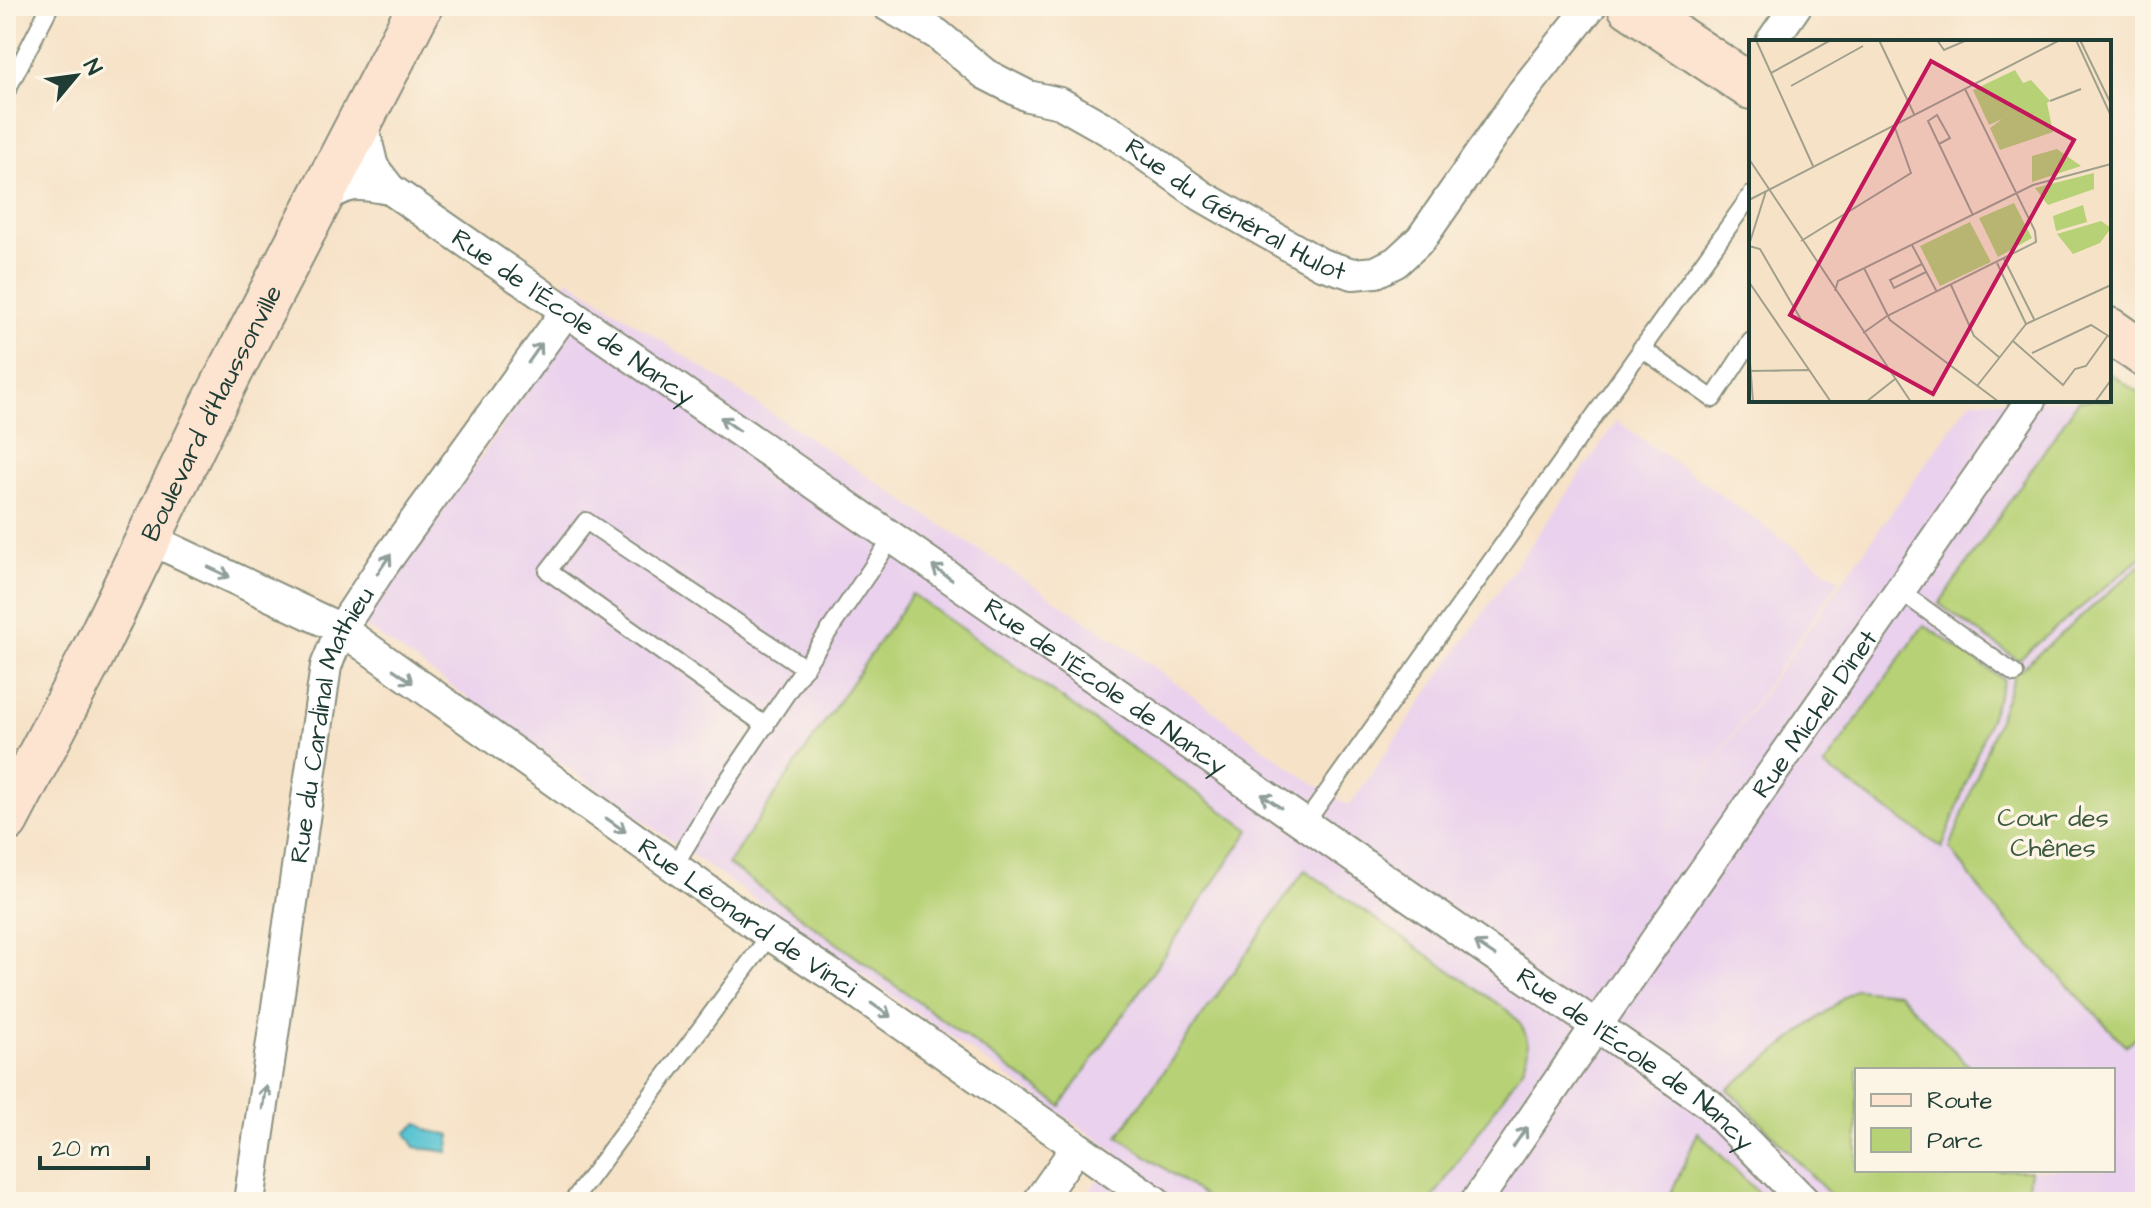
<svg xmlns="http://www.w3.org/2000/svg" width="2151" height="1208" viewBox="0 0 2151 1208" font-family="'Architects Daughter',sans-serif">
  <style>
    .built { fill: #ead1ed; fill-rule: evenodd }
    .green { fill: #b7d176; stroke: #6b8755; stroke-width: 2 }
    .water { fill: #57c2d2; stroke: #3b8083; stroke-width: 2 }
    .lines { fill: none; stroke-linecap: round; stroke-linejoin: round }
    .lane-casing { stroke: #8a907e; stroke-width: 20 }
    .street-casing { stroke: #8a907e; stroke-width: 34 }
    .secondary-casing { stroke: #8a907e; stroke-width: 48 }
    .lane { stroke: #fff; stroke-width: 16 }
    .street { stroke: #fff; stroke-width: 30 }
    .secondary { stroke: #fde4d1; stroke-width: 44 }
    .oneway { stroke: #8f9e9a }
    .labels { text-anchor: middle; stroke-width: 7; stroke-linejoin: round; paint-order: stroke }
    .street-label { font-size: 26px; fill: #1f3d34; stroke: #fcf5e5 }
    .park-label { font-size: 26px; fill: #3d5b41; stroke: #fcf5e5 }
    .inset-road { fill: none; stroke: #a0a08c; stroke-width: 2 }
    .view { fill: #c2185b; fill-opacity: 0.15; stroke: #c2185b; stroke-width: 4 }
    .inset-edge { fill: none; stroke: #1f3d34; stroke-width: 4 }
  </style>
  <rect width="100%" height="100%" fill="#fcf5e5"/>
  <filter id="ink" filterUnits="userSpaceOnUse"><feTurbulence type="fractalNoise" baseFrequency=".0125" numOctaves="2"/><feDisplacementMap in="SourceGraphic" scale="16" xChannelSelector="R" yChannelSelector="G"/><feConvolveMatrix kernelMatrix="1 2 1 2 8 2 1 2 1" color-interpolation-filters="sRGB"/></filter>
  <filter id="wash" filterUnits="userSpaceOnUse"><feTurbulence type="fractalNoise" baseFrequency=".006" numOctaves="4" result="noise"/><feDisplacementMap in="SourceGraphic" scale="32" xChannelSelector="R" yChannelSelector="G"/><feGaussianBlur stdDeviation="1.8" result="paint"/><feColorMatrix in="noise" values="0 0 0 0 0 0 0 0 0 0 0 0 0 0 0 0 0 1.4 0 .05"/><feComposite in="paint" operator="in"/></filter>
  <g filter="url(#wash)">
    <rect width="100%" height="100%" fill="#f6e2c7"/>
    <path class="built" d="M568,279L1122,644L1301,775L1349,806L1617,421L1840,580L1641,866L1971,400H2109L2145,423V1202H1082L1117,1153L364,625L572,326L548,310ZM1857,1070H2113V1170H1857Z"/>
    <path class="green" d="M2111,374L2145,397V554L2018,660L1939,604L2079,400H2109V375Z
      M2145,561V1029L2126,1046L1990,903L1950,848L2015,674Z
      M912,594L1250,830L1061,1106L728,864Z
      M1924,625L2004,680L1942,848L1824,766Z
      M1305,870L1507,1010C1526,1027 1534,1043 1523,1068L1430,1202H1213L1118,1136Z
      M1855,989L1898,993L1973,1070H1857V1170H2030L2026,1202H1837L1728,1089Z
      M1698,1132L1767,1202H1667Z"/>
    <path class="water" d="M418,1123L430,1131L451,1135L448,1152L415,1147L406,1133Z"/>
  </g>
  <g filter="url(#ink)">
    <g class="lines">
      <defs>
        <path id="lane" d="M6,92L50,6
          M1641,348L1713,399L1751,341
          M1900,591L2015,674
          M766,726L548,571L586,521L805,668
          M1304,825L1751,195
          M674,866L711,805L892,538
          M572,1202L770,935"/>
        <g id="street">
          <path id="s1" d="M888,6L937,34L985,74L1028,96L1060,103L1120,137L1202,196L1321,264L1353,274L1376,272L1396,262L1421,239L1525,89L1591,6"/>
          <path d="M1771,42L1796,6"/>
          <path d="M362,122L373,167L390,189"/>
          <path id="s2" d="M318,202C347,182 355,182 390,189L1709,1104L1805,1202"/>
          <path id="s3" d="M148,538L341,629L770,935L836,978L1156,1202"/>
          <path id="s4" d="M249,1202L326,666L341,629L383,565L567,310"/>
          <path d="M1038,1202L1076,1148"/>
          <path id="s5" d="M1476,1202C1658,932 1848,669 2031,400"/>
        </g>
        <g id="secondary">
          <path d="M1630,6L1751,87"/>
          <path d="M2109,330L2145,355"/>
          <path id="s6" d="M6,820L91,657L210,411L420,6"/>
        </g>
      </defs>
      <use href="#lane" class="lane-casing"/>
      <use href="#street" class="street-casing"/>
      <use href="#secondary" class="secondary-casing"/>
      <use href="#lane" class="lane"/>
      <use href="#street" class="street"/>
      <use href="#secondary" class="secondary"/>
    </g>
    <defs><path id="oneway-shaft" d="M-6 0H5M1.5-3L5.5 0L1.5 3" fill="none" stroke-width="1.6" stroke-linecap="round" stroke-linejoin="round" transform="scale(2)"/></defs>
    <g class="oneway">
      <use href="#oneway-shaft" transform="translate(535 353) rotate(-55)"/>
      <use href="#oneway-shaft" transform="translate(730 424) rotate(-145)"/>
      <use href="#oneway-shaft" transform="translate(384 564) rotate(-56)"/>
      <use href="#oneway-shaft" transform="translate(219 572) rotate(25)"/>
      <use href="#oneway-shaft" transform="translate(942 573) rotate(-145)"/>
      <use href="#oneway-shaft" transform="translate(403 676) rotate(35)"/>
      <use href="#oneway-shaft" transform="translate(1271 801) rotate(-145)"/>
      <use href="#oneway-shaft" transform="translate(616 825) rotate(35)"/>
      <use href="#oneway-shaft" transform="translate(1485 949) rotate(-146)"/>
      <use href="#oneway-shaft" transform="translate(881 1010) rotate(35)"/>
      <use href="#oneway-shaft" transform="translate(264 1097) rotate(-82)"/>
      <use href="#oneway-shaft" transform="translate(1520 1137) rotate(-56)"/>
    </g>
  </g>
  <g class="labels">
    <g class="street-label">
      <text dy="9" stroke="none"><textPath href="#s1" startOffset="406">Rue du Général Hulot</textPath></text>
      <text dy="9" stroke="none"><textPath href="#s2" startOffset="300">Rue de l'École de Nancy</textPath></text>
      <text dy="9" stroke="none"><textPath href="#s6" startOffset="456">Boulevard d'Haussonville</textPath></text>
      <text dy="9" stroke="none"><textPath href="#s2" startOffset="948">Rue de l'École de Nancy</textPath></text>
      <text dy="9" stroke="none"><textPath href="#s5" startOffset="594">Rue Michel Dinet</textPath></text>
      <text dy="9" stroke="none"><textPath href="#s4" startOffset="486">Rue du Cardinal Mathieu</textPath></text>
      <text dy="9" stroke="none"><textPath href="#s3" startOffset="712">Rue Léonard de Vinci</textPath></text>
      <text dy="9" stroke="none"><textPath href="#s2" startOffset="1596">Rue de l'École de Nancy</textPath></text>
    </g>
    <g class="park-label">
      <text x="2053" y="826">Cour des<tspan x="2053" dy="30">Chênes</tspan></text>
    </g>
  </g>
  <g transform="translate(1749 40)">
    <rect width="362" height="362" fill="#f6e2c7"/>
    <path d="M266,30L274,43L282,40L301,61L298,63L304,92L251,110L241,88L253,79L240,85L224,50ZM308,109L332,126L283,142V116ZM345,133V149L299,165L286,148ZM265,163L283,198L249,217L230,178ZM334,165L338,182L307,191L304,176ZM352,181L362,188L351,203L324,214L308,194ZM221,182L242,222L191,246L171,206Z" fill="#b7d176"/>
    <path class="inset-road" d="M7,0L64,126M130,0L165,74M188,0L195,10L218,0M327,0L362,76M331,0L362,64M22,33L82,0M42,46L114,6M301,61L332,49M190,104L201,98L188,75L179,81L190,104L221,169L224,175M0,119L162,362M0,160L311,0M52,201L162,133L145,85M0,205L17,151M163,205L188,252M0,206L11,209L54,283M255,219L286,281M248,223L277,284M173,224L141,240L145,248L177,232M115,228L141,280L250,362M0,242L82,362M202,245L225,296L251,318M86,251L89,241L284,145L362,124M277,284L362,245M114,293L138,276L287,202L286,191L216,49M264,301L314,345L326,329L337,326L359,295M0,309L4,362M283,313L342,285L361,297M0,331L61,330M228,346L277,284M117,362L146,339M346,362L362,340"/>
    <path class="view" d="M182,21L325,100L184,354L41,275Z"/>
    <rect width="362" height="362" class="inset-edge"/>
  </g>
  <rect width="2151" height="1208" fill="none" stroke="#fcf5e5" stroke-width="32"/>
  <rect x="1855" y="1068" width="260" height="104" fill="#fcf5e5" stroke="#a4ab9e" stroke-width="2"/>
  <rect x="1871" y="1094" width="40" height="12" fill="#fde4d1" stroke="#a4ab9e" stroke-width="2"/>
  <text x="1927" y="1108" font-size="24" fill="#1f3d34">Route</text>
  <rect x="1871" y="1128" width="40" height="24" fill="#b7d176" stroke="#a4ab9e" stroke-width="2"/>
  <text x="1927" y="1148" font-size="24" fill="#1f3d34">Parc</text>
  <g transform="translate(76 76) rotate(61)" stroke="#fcf5e5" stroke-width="6" paint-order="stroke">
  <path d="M0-6L14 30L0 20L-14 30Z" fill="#1f3d34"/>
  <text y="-12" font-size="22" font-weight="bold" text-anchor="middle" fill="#1f3d34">N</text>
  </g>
  <path d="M40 1156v12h108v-12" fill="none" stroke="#1f3d34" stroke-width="4"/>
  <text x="52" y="1156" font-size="24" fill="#1f3d34" stroke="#fcf5e5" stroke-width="6" paint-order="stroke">20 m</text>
</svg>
